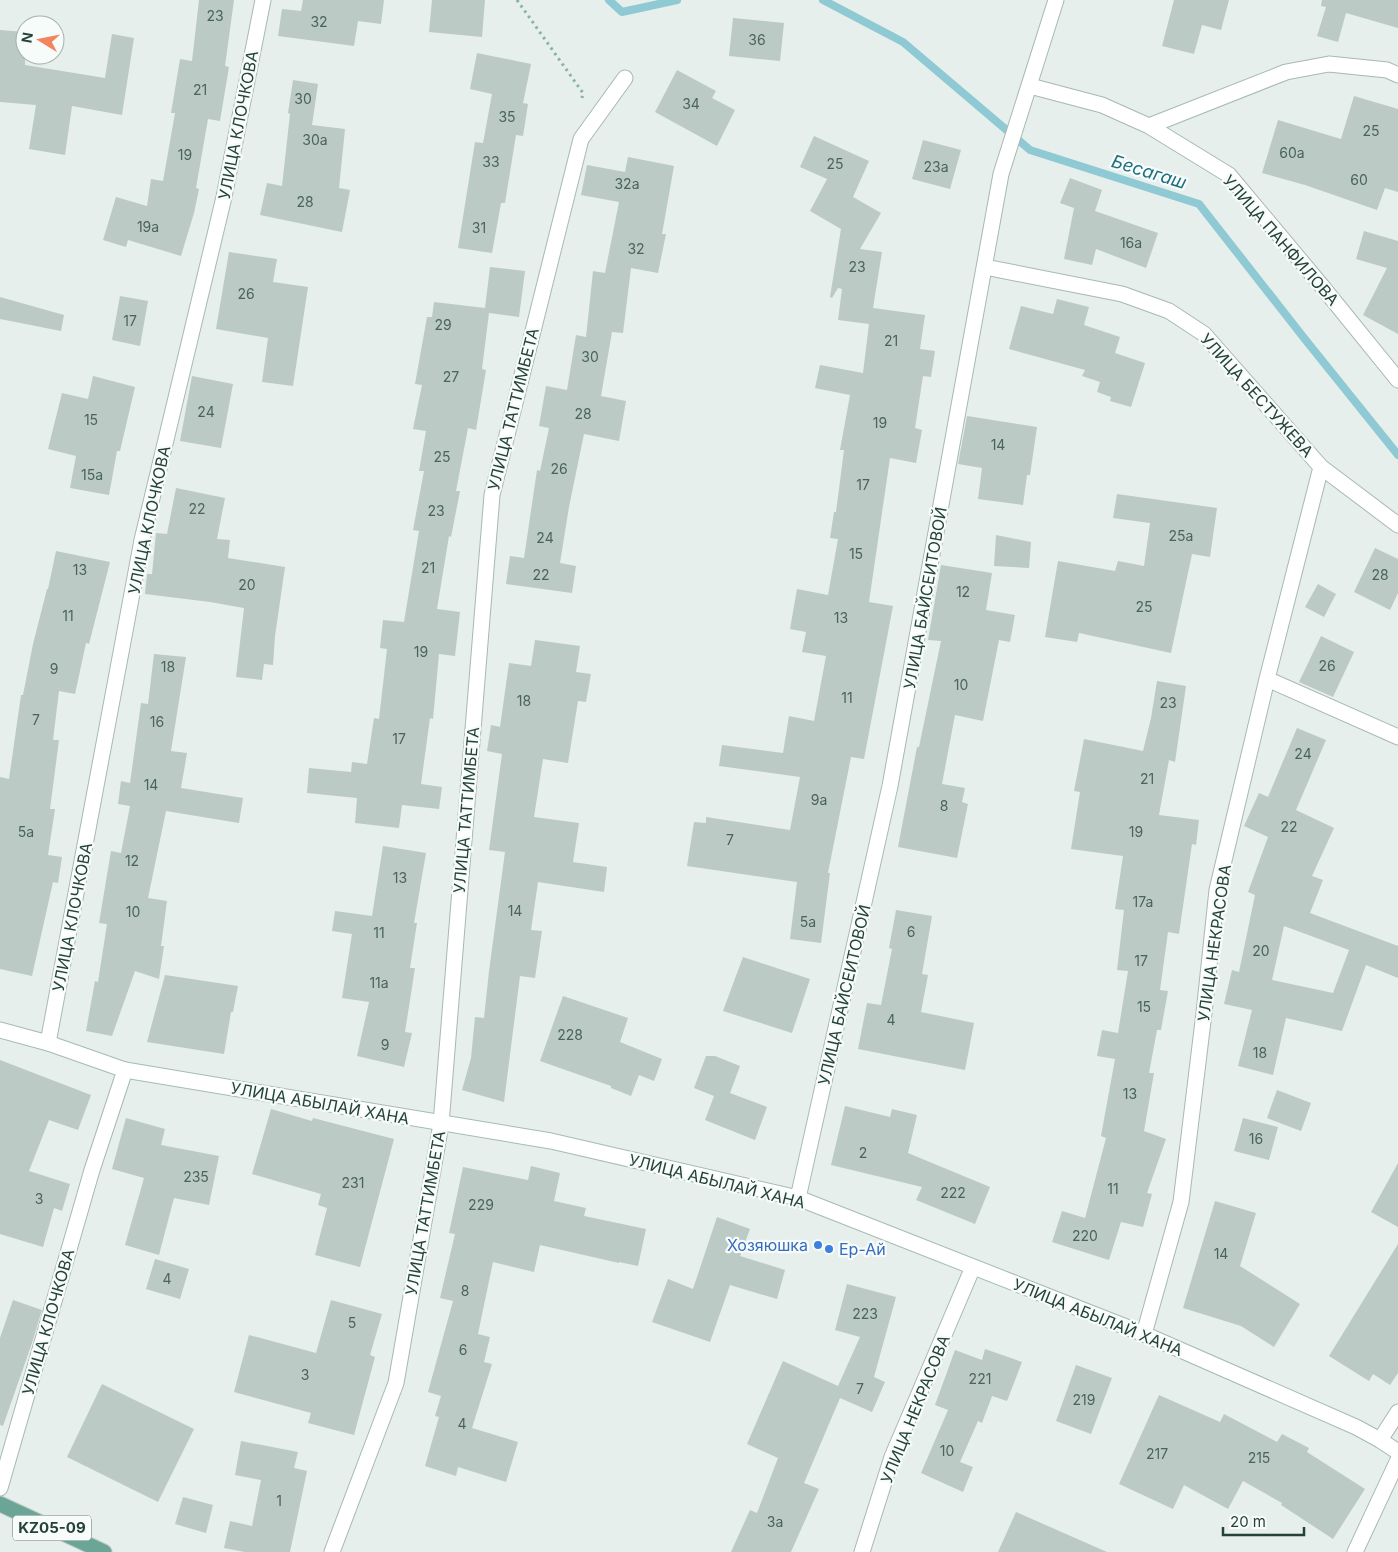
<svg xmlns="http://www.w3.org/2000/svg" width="1398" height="1552" viewBox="0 0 1398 1552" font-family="Inter,sans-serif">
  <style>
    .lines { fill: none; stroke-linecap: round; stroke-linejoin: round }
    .stream { stroke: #8ec9d4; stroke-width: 8 }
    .building { fill: #bbcac4; fill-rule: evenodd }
    .street-casing { stroke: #a8b8b2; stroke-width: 17 }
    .secondary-casing { stroke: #a4bbb3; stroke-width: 17 }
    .primary-casing { stroke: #c2cac8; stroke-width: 17 }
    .path { stroke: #86b3a5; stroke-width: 3; stroke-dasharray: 2.5 4; stroke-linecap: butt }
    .street { stroke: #fff; stroke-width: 15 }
    .secondary { stroke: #fff; stroke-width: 15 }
    .primary { stroke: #6aa596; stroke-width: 15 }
    .shop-dot { fill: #3f7fe0; stroke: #f7fbf9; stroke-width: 2 }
    .labels { text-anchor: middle; stroke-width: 4.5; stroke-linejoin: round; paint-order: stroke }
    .number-label { font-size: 14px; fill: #4a645c }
    .shield { fill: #f7fbf9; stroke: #637a73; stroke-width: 1 }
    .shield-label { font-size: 15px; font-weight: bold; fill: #24423a }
    .street-label { font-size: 16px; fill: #24423a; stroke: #f7fbf9 }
    .shop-label { font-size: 16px; fill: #366cbe; stroke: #f7fbf9; text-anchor: end }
    .water-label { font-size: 18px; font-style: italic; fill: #1c6f80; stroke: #f7fbf9 }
  </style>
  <rect width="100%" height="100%" fill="#e6efeb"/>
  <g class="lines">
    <path class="stream" d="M609,0L622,12L677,0
      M823,0L903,42L1030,150L1199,204L1304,338L1398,455"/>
  </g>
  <path class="building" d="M199,0H234L225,66L229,67L220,121L208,119L196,188L199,189L194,213L181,256L128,240L126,247L103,240L116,197L147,206L151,179L163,181L175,113H171L180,59L192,61Z
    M303,0H384L381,24L358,21L354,46L278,36L282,9L301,11Z
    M432,0H485L482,37L429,32Z
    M1174,0H1229L1221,30L1202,25L1194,54L1162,46Z
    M1322,0H1398V28L1346,13L1338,42L1317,36L1326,7L1321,6Z
    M733,18L784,23L780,61L729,56Z
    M0,30L25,32V65L105,78L112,34L134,38L122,115L72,106L65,155L29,149L36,105L0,102Z
    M477,53L531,64L523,103L528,104L523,136L516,135L505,203H501L492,253L458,248L475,142L483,143L492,94L470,89Z
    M677,70L716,91L712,98L735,110L717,146L655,112Z
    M293,80L318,84L312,125L345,129L339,188L350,190L342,232L260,215L267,183L282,186L290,114L288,113Z
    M1354,96L1398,109V192L1385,188L1377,210L1305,185L1262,173L1278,120L1341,139Z
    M814,136L869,161L853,197L881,213L860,249L882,252L873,308L925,315L920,349L935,351L931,377L923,376L915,428L922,430L916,463L890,458L869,602L893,606L864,759L851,757L828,873H830L821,943L790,939L797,882L687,866L694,822L706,823V817L790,830L800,777L719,766L722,745L783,753L789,716L814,721L826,656L802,652L806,632L790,629L797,589L828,595L838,539L830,538L834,512H836L844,450H840L850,395L815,388L820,365L863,373L869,324L838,320L842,289L838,288L832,298L830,297L841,229L810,211L827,179L800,167Z
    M923,140L961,150L950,189L912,179Z
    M628,157L674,166L662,234H666L658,273L631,268L623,333L612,332L601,396L626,401L619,441L584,434L569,507L560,563L576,566L572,593L506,584L510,556L524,558L537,470L540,471L549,428L539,426L546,386L567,390L576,335L586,337L593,271L605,273L619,202L581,195L587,165L625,172Z
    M1070,178L1102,190L1095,211L1158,233L1146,268L1096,249L1092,265L1064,259L1074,208L1060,203Z
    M1364,231L1398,241V334L1363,315L1387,268L1356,259Z
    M229,252L277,259L273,282L308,287L293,386L262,382L268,338L216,329Z
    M490,267L525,271L519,317L489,313L482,369L486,370L476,430L468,428L456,491H460L451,537L449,536L437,609L460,612L455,656L439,654L433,719L430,718L421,784L442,787L439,809L402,805L399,828L355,823L357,798L307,793L309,768L351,772L352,762L367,764L374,718L379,719L387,649L380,648L383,620L404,622L419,531L413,530L424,471H419L426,431L413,429L422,385L415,384L427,317H432L434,302L485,308Z
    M120,296L148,301L140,346L112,340Z
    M0,297L64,315L61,331L0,319Z
    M1057,299L1089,307L1084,325L1120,337L1115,353L1145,363L1131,407L1110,401L1111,397L1097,392L1100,382L1082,376L1085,370L1009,349L1021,306L1053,314Z
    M93,376L135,387L120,451H117L109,495L70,488L76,456L48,449L62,393L88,399Z
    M192,376L233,384L221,448L180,441Z
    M967,416L1037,427L1030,475H1027L1023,505L978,499L982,468L958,464Z
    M176,488L225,498L217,539L230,540L228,558L285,567L275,636L273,665L264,664L262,680L236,677L244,608L210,602L145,594L147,574H152L156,533L167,534Z
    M1117,494L1217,508L1210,557L1192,554L1171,653L1079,633L1077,642L1045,637L1058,561L1115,571L1118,561L1144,566L1150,523L1113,518Z
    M996,535L1031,542L1029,568L994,566Z
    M1375,548L1398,559V593L1390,610L1354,592Z
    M56,551L110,562L89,644L86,643L75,694L59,691L53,740H59L50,809H55L48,855L62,857L58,883L53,882L32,976L0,969V777L9,779L21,695H23L33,644L47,589H48Z
    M941,565L992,573L986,610L1015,615L1010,642L999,640L983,721L955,715L942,784L965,788L962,802L968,804L957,858L898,847L917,747H919L941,641L928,640Z
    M1318,584L1336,594L1324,617L1305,607Z
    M1321,636L1354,652L1333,697L1299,682Z
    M535,640L580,646L576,672L591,674L586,702L578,701L568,763L543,759L534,817L579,823L573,862L607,867L604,892L538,882L531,930L542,931L535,978L520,976L504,1102L462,1090L471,1058L475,1017L484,1018L489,971L505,852L489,850L502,754L487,751L491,725L500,727L509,663L531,666Z
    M154,654L186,657L171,751L187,753L181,788L243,798L239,823L166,811L148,898L167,901L161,946H164L159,979L135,971L112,1036L86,1031L95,981L98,982L107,924L99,923L111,851L121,853L130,806L118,804L121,781L130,783L141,703L148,704Z
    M1157,681L1186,686L1175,762L1169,760L1159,815L1199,820L1196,845L1192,844L1179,934L1168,932L1160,990L1168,991L1161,1030H1157L1149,1073H1154L1144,1131L1166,1139L1147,1193L1152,1194L1143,1227L1121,1222L1109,1260L1052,1242L1062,1211L1085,1218L1106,1138L1101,1136L1115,1059L1097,1056L1102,1030L1118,1033L1128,971L1117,970L1124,910L1115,909L1123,856L1071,849L1080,792L1074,791L1084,739L1143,751L1151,718Z
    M1297,728L1326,740L1296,810L1334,828L1312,876L1323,880L1310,913L1398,946V978L1366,965L1342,1031L1286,1018L1273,1075L1238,1066L1252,1010L1224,1004L1232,970L1239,972L1255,895L1248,892L1268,837L1244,826L1259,793L1268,797ZM1284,926L1349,950L1333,993L1272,980Z
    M383,846L426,853L414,923H417L410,968H415L405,1032L412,1033L404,1067L357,1056L369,1002L342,998L352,934L332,931L335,911L372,916Z
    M896,910L932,916L922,974L928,975L921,1012L974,1023L965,1070L858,1049L867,1003L881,1005L892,949L889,948Z
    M743,957L810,979L792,1033L723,1011Z
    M165,975L238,986L233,1012H231L224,1054L147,1042Z
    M563,996L628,1018L620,1042L662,1059L654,1081L639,1075L631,1096L611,1088V1086L540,1061Z
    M706,1056H715L740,1066L730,1093L767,1107L755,1140L705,1120L714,1096L694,1088Z
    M0,1060L91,1095L78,1130L49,1120L29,1171L70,1184L62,1211L54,1208L43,1247L0,1234Z
    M1277,1090L1311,1103L1301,1131L1267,1118Z
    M845,1106L890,1117L892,1109L917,1115L908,1153L990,1187L975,1224L916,1200L922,1187L831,1165Z
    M271,1109L312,1121L313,1118L394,1139L360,1267L315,1255L327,1208L318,1205L321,1194L252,1174Z
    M126,1118L165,1129L161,1145L219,1156L209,1205L174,1198L159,1255L125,1245L144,1178L112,1169Z
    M1243,1118L1278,1127L1269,1160L1234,1151Z
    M1398,1163V1227L1371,1212Z
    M531,1166L560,1173L554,1201L586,1208L584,1216L646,1229L638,1266L619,1262V1263L540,1245L534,1272L493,1262L478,1334L490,1337L484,1362L492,1364L472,1428L518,1442L506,1482L458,1467L456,1476L425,1466L439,1417L435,1416L441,1396L428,1392L453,1301L440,1298L455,1234L449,1233L463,1167L528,1180Z
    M1215,1201L1256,1213L1240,1266L1300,1304L1274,1347L1241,1326L1183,1308Z
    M717,1217L750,1229L740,1256L785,1270L777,1299L730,1285L710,1342L652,1322L668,1279L693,1289Z
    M1398,1244V1373L1390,1385L1373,1374L1369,1381L1329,1356Z
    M155,1259L189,1269L180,1299L146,1289Z
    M847,1284L896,1297L874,1377L885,1382L872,1412L840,1398L804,1483L819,1489L791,1552H731L750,1510L757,1513L778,1458L747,1444L783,1361L838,1386L860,1337L835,1330Z
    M13,1300L42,1310L32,1343L3,1426L0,1425V1338Z
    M331,1300L382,1314L370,1355L375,1357L354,1435L308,1423L311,1413L234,1392L249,1335L316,1353Z
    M985,1349L1022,1362L1007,1401L992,1396L982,1423L978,1421L960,1462L973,1467L963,1492L921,1473L948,1410L935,1405L955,1350L982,1360Z
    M1076,1365L1112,1378L1091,1434L1056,1421Z
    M102,1384L194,1429L158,1502L67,1457Z
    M1159,1395L1220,1422L1224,1414L1277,1442L1282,1434L1309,1448L1307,1452L1365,1489L1333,1539L1281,1505L1282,1503L1243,1481L1228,1509L1184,1485L1173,1509L1119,1484Z
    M241,1441L298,1452L294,1468L307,1471L290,1552H245L224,1548L230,1521L252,1526L261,1480L235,1475Z
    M183,1497L213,1505L206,1533L175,1524Z
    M1016,1512L1107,1552H998Z"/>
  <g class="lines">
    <defs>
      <path id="street" d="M1030,86L1102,105L1149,126L1229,175L1321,285L1398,380
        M1149,126L1286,72L1329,64L1387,70L1398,75
        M985,267L1122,294L1169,311L1204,334L1321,467L1398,525
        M1267,679L1398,737
        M48,1043L142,540L224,197L263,0
        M798,1198L890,786L1001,174L1056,0
        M1144,1334L1181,1202L1204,1013L1217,890L1267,679L1321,467
        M1380,1440L1398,1412
        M0,1488L92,1170L125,1070
        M332,1552L396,1383L441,1124L492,495L581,139L625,78
        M862,1552L892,1457L973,1267
        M1355,1552L1398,1460"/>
      <path id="secondary" d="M0,1030L48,1043L125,1070L551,1141L798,1198L1144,1334L1356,1427L1380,1440L1398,1452"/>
      <path id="primary" d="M0,1504L104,1552"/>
    </defs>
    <use href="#street" class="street-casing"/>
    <use href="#secondary" class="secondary-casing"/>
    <use href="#primary" class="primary-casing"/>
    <path class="path" d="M517,0L583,93L582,98"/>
    <use href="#street" class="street"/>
    <use href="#secondary" class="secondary"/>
    <use href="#primary" class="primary"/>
  </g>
  <g class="shop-dot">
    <circle cx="818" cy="1245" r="5"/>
    <circle cx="829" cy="1249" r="5"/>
  </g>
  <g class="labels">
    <g class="number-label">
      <text x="215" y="21">23</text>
      <text x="319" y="27">32</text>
      <text x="757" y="45">36</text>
      <text x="200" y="95">21</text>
      <text x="303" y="104">30</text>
      <text x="691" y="109">34</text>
      <text x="507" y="122">35</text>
      <text x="1371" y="136">25</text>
      <text x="315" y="145">30а</text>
      <text x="1292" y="158">60а</text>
      <text x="185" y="160">19</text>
      <text x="491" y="167">33</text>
      <text x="835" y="169">25</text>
      <text x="936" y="172">23а</text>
      <text x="1359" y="185">60</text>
      <text x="627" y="189">32а</text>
      <text x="305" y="207">28</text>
      <text x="148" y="232">19а</text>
      <text x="479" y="233">31</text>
      <text x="1131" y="248">16а</text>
      <text x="636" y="254">32</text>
      <text x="857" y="272">23</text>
      <text x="246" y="299">26</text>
      <text x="130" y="326">17</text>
      <text x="443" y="330">29</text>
      <text x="891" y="346">21</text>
      <text x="590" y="362">30</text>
      <text x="451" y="382">27</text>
      <text x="206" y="417">24</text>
      <text x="583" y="419">28</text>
      <text x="91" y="425">15</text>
      <text x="880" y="428">19</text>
      <text x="998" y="450">14</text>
      <text x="442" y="462">25</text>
      <text x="559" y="474">26</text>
      <text x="92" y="480">15а</text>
      <text x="863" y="490">17</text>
      <text x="197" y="514">22</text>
      <text x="436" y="516">23</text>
      <text x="1181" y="541">25а</text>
      <text x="545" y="543">24</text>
      <text x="856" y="559">15</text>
      <text x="428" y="573">21</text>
      <text x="80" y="575">13</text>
      <text x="541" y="580">22</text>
      <text x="1380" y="580">28</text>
      <text x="247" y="590">20</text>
      <text x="963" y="597">12</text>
      <text x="1144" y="612">25</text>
      <text x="68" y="621">11</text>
      <text x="841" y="623">13</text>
      <text x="421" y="657">19</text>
      <text x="1327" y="671">26</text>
      <text x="168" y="672">18</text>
      <text x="54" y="674">9</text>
      <text x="961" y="690">10</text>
      <text x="847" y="703">11</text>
      <text x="524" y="706">18</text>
      <text x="1168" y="708">23</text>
      <text x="36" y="725">7</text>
      <text x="157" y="727">16</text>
      <text x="399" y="744">17</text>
      <text x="1303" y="759">24</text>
      <text x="1147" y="784">21</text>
      <text x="151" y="790">14</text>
      <text x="819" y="805">9а</text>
      <text x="944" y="811">8</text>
      <text x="1289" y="832">22</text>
      <text x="26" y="837">5а</text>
      <text x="1136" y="837">19</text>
      <text x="730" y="845">7</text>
      <text x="132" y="866">12</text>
      <text x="400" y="883">13</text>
      <text x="1143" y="907">17а</text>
      <text x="515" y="916">14</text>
      <text x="133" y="917">10</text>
      <text x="808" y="927">5а</text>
      <text x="911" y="937">6</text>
      <text x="379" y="938">11</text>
      <text x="1261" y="956">20</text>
      <text x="1141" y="966">17</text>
      <text x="379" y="988">11а</text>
      <text x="1144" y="1012">15</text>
      <text x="891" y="1025">4</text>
      <text x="570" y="1040">228</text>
      <text x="385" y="1050">9</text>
      <text x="1260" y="1058">18</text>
      <text x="1130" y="1099">13</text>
      <text x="1256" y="1144">16</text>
      <text x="863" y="1158">2</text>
      <text x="196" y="1182">235</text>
      <text x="353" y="1188">231</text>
      <text x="1113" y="1194">11</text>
      <text x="953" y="1198">222</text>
      <text x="39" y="1204">3</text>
      <text x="481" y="1210">229</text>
      <text x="1085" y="1241">220</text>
      <text x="1221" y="1259">14</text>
      <text x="167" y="1284">4</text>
      <text x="465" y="1296">8</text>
      <text x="865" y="1319">223</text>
      <text x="352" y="1328">5</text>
      <text x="463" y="1355">6</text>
      <text x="305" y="1380">3</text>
      <text x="980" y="1384">221</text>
      <text x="860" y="1394">7</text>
      <text x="1084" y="1405">219</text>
      <text x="462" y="1429">4</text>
      <text x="947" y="1456">10</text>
      <text x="1157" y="1459">217</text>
      <text x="1259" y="1463">215</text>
      <text x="279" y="1506">1</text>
      <text x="775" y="1527">3а</text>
    </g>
    <rect class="shield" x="13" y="1515.5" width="78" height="25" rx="4"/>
    <g class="shield-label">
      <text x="52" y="1533">KZ05-09</text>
    </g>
    <g class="street-label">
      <text transform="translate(238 125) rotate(-79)" y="6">УЛИЦА КЛОЧКОВА</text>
      <text transform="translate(1281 240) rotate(49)" y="6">УЛИЦА ПАНФИЛОВА</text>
      <text transform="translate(1257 395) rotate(48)" y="6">УЛИЦА БЕСТУЖЕВА</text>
      <text transform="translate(513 409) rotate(-76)" y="6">УЛИЦА ТАТТИМБЕТА</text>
      <text transform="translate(149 520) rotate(-78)" y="6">УЛИЦА КЛОЧКОВА</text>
      <text transform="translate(925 598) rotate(-80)" y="6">УЛИЦА БАЙСЕИТОВОЙ</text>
      <text transform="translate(466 810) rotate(-85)" y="6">УЛИЦА ТАТТИМБЕТА</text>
      <text transform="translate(72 917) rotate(-79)" y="6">УЛИЦА КЛОЧКОВА</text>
      <text transform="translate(1214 943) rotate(-82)" y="6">УЛИЦА НЕКРАСОВА</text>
      <text transform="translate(844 995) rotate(-77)" y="6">УЛИЦА БАЙСЕИТОВОЙ</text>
      <text transform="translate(320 1103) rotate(10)" y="6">УЛИЦА АБЫЛАЙ ХАНА</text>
      <text transform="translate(717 1181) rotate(14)" y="6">УЛИЦА АБЫЛАЙ ХАНА</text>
      <text transform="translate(425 1213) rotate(-80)" y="6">УЛИЦА ТАТТИМБЕТА</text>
      <text transform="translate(1098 1317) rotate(22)" y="6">УЛИЦА АБЫЛАЙ ХАНА</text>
      <text transform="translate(48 1322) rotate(-74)" y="6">УЛИЦА КЛОЧКОВА</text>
      <text transform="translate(915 1409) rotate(-68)" y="6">УЛИЦА НЕКРАСОВА</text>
    </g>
    <g class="shop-label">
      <text x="808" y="1251">Хозяюшка</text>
      <text x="839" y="1255" text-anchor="start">Ер-Ай</text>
    </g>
    <g class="water-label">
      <text transform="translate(1149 172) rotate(17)" y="6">Бесагаш</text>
    </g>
  </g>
  <g transform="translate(40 40) rotate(280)"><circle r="24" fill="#f7fbf9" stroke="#a3b1ad"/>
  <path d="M0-4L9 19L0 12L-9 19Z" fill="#f4845f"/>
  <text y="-8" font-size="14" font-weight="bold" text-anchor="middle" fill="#24423a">N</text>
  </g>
  <path d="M1223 1527v8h81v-8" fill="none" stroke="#24423a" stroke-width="2.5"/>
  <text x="1230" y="1527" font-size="15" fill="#24423a" stroke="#f7fbf9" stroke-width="4" paint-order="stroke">20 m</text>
</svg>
